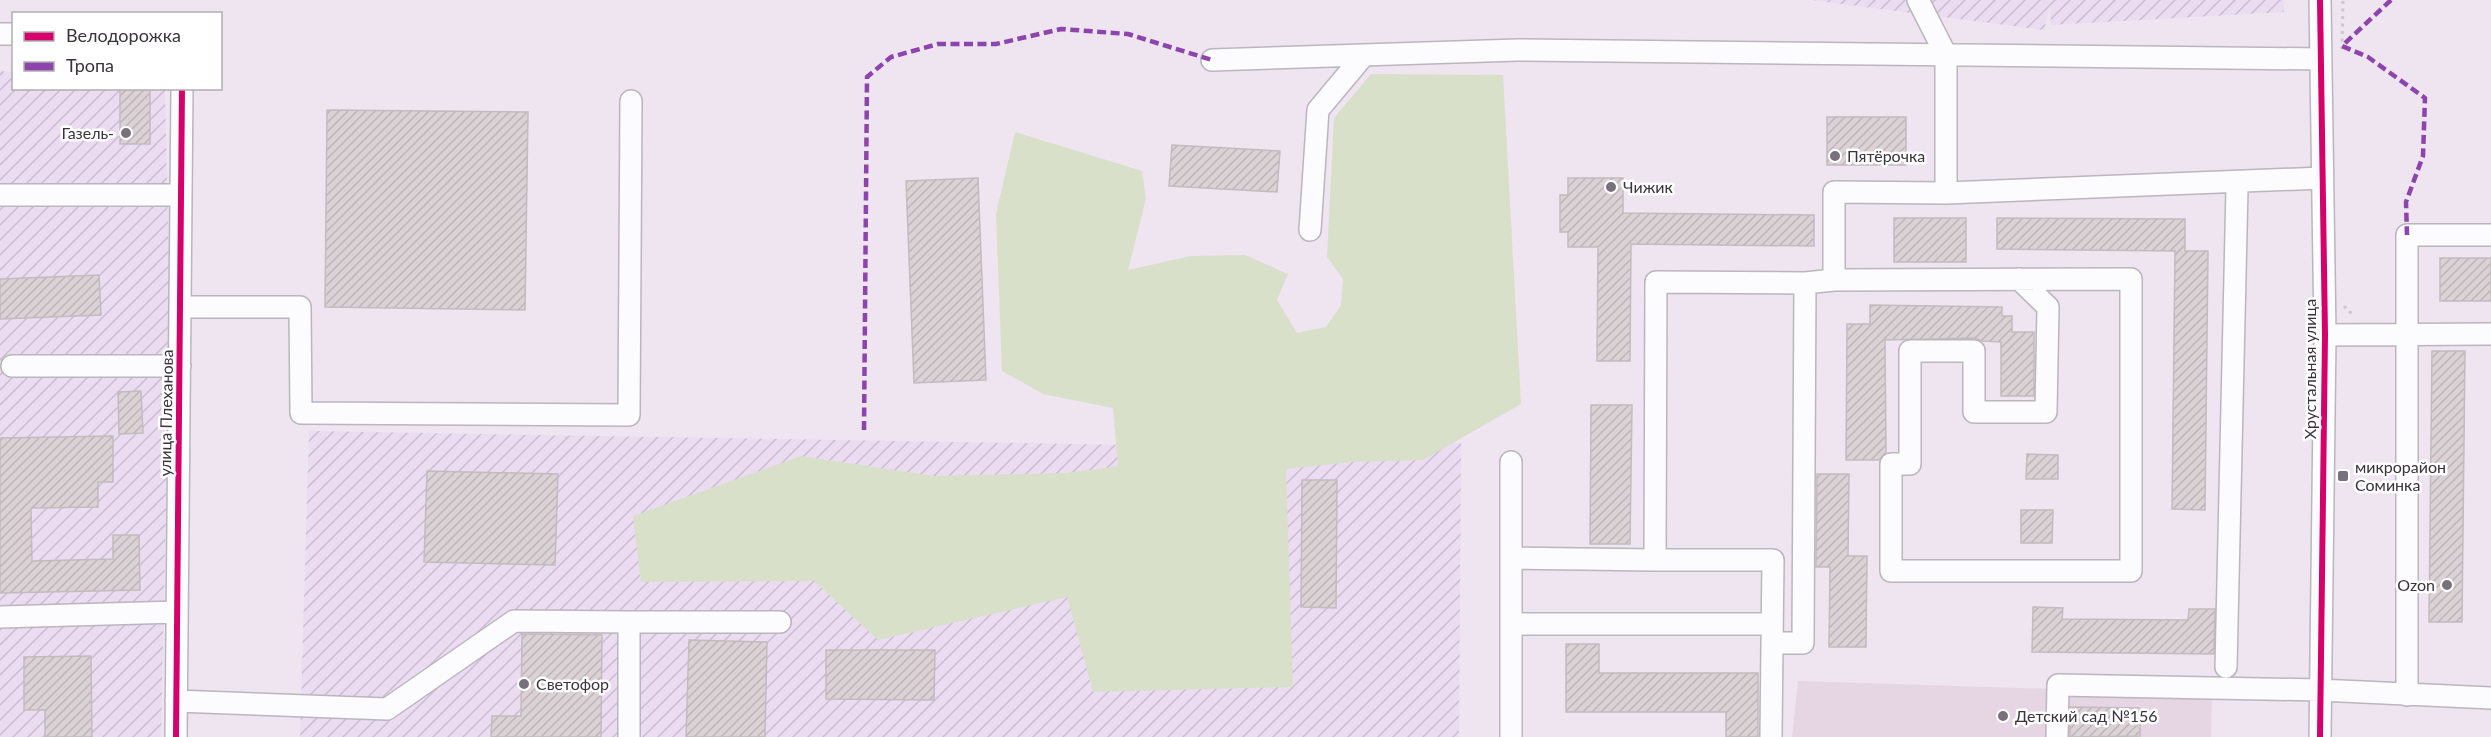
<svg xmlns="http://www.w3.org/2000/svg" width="2491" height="737" viewBox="0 0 2491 737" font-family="Lato,sans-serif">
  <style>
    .industrial { fill: url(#industrial-furrows) }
    .education { fill: #e6d5e2 }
    .green { fill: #d8e0c9 }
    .building { fill: url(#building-hatch); stroke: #c4bbbe; stroke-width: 1.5 }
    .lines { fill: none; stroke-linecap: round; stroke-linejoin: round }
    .minor-casing { stroke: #bbb5be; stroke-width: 24 }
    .path { stroke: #cbc8cc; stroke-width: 3; stroke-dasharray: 3 4.5; stroke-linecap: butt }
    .minor { stroke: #fcfbfd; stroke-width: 21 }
    .quiet { stroke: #8e44ad; stroke-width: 4.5; stroke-dasharray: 9 4.5; stroke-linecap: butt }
    .cycleway-casing { stroke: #fff; stroke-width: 10 }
    .cycleway { stroke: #d6006c; stroke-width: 6 }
    .poi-dot { fill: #78717b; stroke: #fff; stroke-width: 2 }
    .labels { text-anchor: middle; stroke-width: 5; stroke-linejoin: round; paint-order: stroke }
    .poi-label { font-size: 16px; fill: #39333c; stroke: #fff; text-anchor: start }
    .street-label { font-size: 16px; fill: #39333c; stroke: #fff }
  </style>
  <defs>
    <pattern id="industrial-furrows" width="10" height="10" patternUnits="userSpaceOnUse" patternTransform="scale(1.5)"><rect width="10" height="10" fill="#ebdcf1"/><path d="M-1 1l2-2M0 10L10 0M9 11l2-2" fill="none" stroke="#cabdd0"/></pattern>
    <pattern id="building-hatch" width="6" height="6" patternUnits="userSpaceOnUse" patternTransform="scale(1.5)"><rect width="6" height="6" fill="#dbd2d6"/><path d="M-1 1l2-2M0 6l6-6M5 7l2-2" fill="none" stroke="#bdb5b9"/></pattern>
  </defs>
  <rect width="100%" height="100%" fill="#eee5f1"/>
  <path class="industrial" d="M1811,0H2284V12L2051,25L2050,5L2044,30Z
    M0,71L13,72L14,88L165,89L170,321L161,737H0Z
    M309,431L1307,448L1461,443L1459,737H300Z"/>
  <path class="education" d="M1798,681L2212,694L2211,737H1792Z"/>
  <path class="green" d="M1371,74L1503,75L1521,404L1423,460L1352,462L1286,469L1293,687L1093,692L1067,597L878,640L814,581L641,582L633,516L801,456L934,476L1067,473L1118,466L1113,408L1043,394L1002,371L996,214L1015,132L1142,171L1146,199L1128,270L1191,256L1245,255L1288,274L1277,300L1297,333L1326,327L1341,305L1343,279L1327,257L1334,118Z"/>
  <path class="building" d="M120,88H150V144H120Z
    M327,110L528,112L525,310L325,307Z
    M1827,117H1906V165H1827Z
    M1172,145L1280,151L1277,192L1169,186Z
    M978,178L986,380L914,383L906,181Z
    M1568,178H1623V213L1814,215V246L1631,244L1630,361H1597L1598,247H1568V232H1560V195H1568Z
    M1894,218H1966V262H1894Z
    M1997,218L2185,219V251H2208L2205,510L2172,509L2175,251L1997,249Z
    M2440,258H2491V301H2440Z
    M99,275L101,315L0,319V279Z
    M1870,305L2002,307V316H2012V332H2034V396H2001V342L1982,341L1974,338L1885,340L1886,452L1879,460H1846L1847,324H1870Z
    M2432,351H2465L2462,622H2429Z
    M141,391L143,433L119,434L118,392Z
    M1591,405H1632L1630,544H1590Z
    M113,436V482H98V507L31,508L32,561L113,559V535H139L140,590L0,593V438Z
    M2027,454L2058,455V479H2026Z
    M427,471L558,474L555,565L424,562Z
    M1817,474H1849L1848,556H1867L1866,647H1829L1830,567H1816Z
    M1302,480H1337L1336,608L1301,607Z
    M2021,510H2053L2052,543H2021Z
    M2033,607L2063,608L2062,619L2188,620L2189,609H2215L2214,654L2032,652Z
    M522,634L602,635L601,737H491L492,716H521Z
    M689,640L767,642L765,737H686Z
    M1566,644H1599V673H1758V737H1726V712H1566Z
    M826,650H935L934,700L826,699Z
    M91,656L92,737H45V710H24V657Z
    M2070,707L2140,708V736L2070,737Z"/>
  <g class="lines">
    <defs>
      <path id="minor" d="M1918,0L1946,55V193
        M0,34H14
        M1212,60L1517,50L2320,59
        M0,195H181
        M1310,230L1318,110L1364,55
        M1834,280V192L1946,193L2322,178
        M1805,283L1803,643H1772L1773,560H1655L1656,282L1805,283L1834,280L2131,279V571H1891V464H1910V351H1974V412H2046L2048,307L2019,279
        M180,307H300L301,413L629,415L631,101
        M2325,335L2491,334
        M12,366H180
        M1511,558L1655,560
        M0,617L177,612
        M1511,624H1772
        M2226,667L2237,188
        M2407,695V235H2491
        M176,701L387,709L514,621L629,622
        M176,737L182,88
        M629,737V622H780
        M1511,737V462
        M1771,737L1772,643
        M2057,737L2058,685L2320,690L2491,698
        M2320,737L2325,335L2320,0"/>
    </defs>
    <use href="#minor" class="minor-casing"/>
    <path class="path" d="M2342,49L2343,0
      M2344,306L2354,316"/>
    <use href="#minor" class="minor"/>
    <path class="quiet" d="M2391,0L2342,46L2368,57L2425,98L2423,156L2406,202L2407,235
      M864,430L867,77L891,57L938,44H996L1061,29L1128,34L1212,60"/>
    <defs>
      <path id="cycleway" d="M176,737L182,88
        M2320,737L2325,335L2320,0"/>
    </defs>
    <use href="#cycleway" class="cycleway-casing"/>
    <use href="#cycleway" class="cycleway"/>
  </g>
  <g class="poi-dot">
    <circle cx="126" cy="133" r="6"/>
    <circle cx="1835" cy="156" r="6"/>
    <circle cx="1611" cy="187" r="6"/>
    <rect x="2337" y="470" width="12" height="12" rx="3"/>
    <circle cx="2447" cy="585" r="6"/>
    <circle cx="524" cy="684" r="6"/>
    <circle cx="2003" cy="716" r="6"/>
  </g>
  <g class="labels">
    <g class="poi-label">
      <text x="114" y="139" text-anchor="end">Газель-</text>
      <text x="1847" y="162">Пятёрочка</text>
      <text x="1623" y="193">Чижик</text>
      <text x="2355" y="473">микрорайон<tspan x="2355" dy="18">Соминка</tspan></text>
      <text x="2435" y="591" text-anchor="end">Ozon</text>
      <text x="536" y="690">Светофор</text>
      <text x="2015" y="722">Детский сад №156</text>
    </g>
    <g class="street-label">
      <text transform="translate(2310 369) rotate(-90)" y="6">Хрустальная улица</text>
      <text transform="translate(166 413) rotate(-89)" y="6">улица Плеханова</text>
    </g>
  </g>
  <rect x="12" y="12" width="210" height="78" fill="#ffffff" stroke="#b0adb1" stroke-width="1.5"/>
  <rect x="24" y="32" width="30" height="9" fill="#d6006c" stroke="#b0adb1" stroke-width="1.5"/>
  <text x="66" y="42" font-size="18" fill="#39333c">Велодорожка</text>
  <rect x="24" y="62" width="30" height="9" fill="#8e44ad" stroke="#b0adb1" stroke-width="1.5"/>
  <text x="66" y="72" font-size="18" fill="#39333c">Тропа</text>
</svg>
